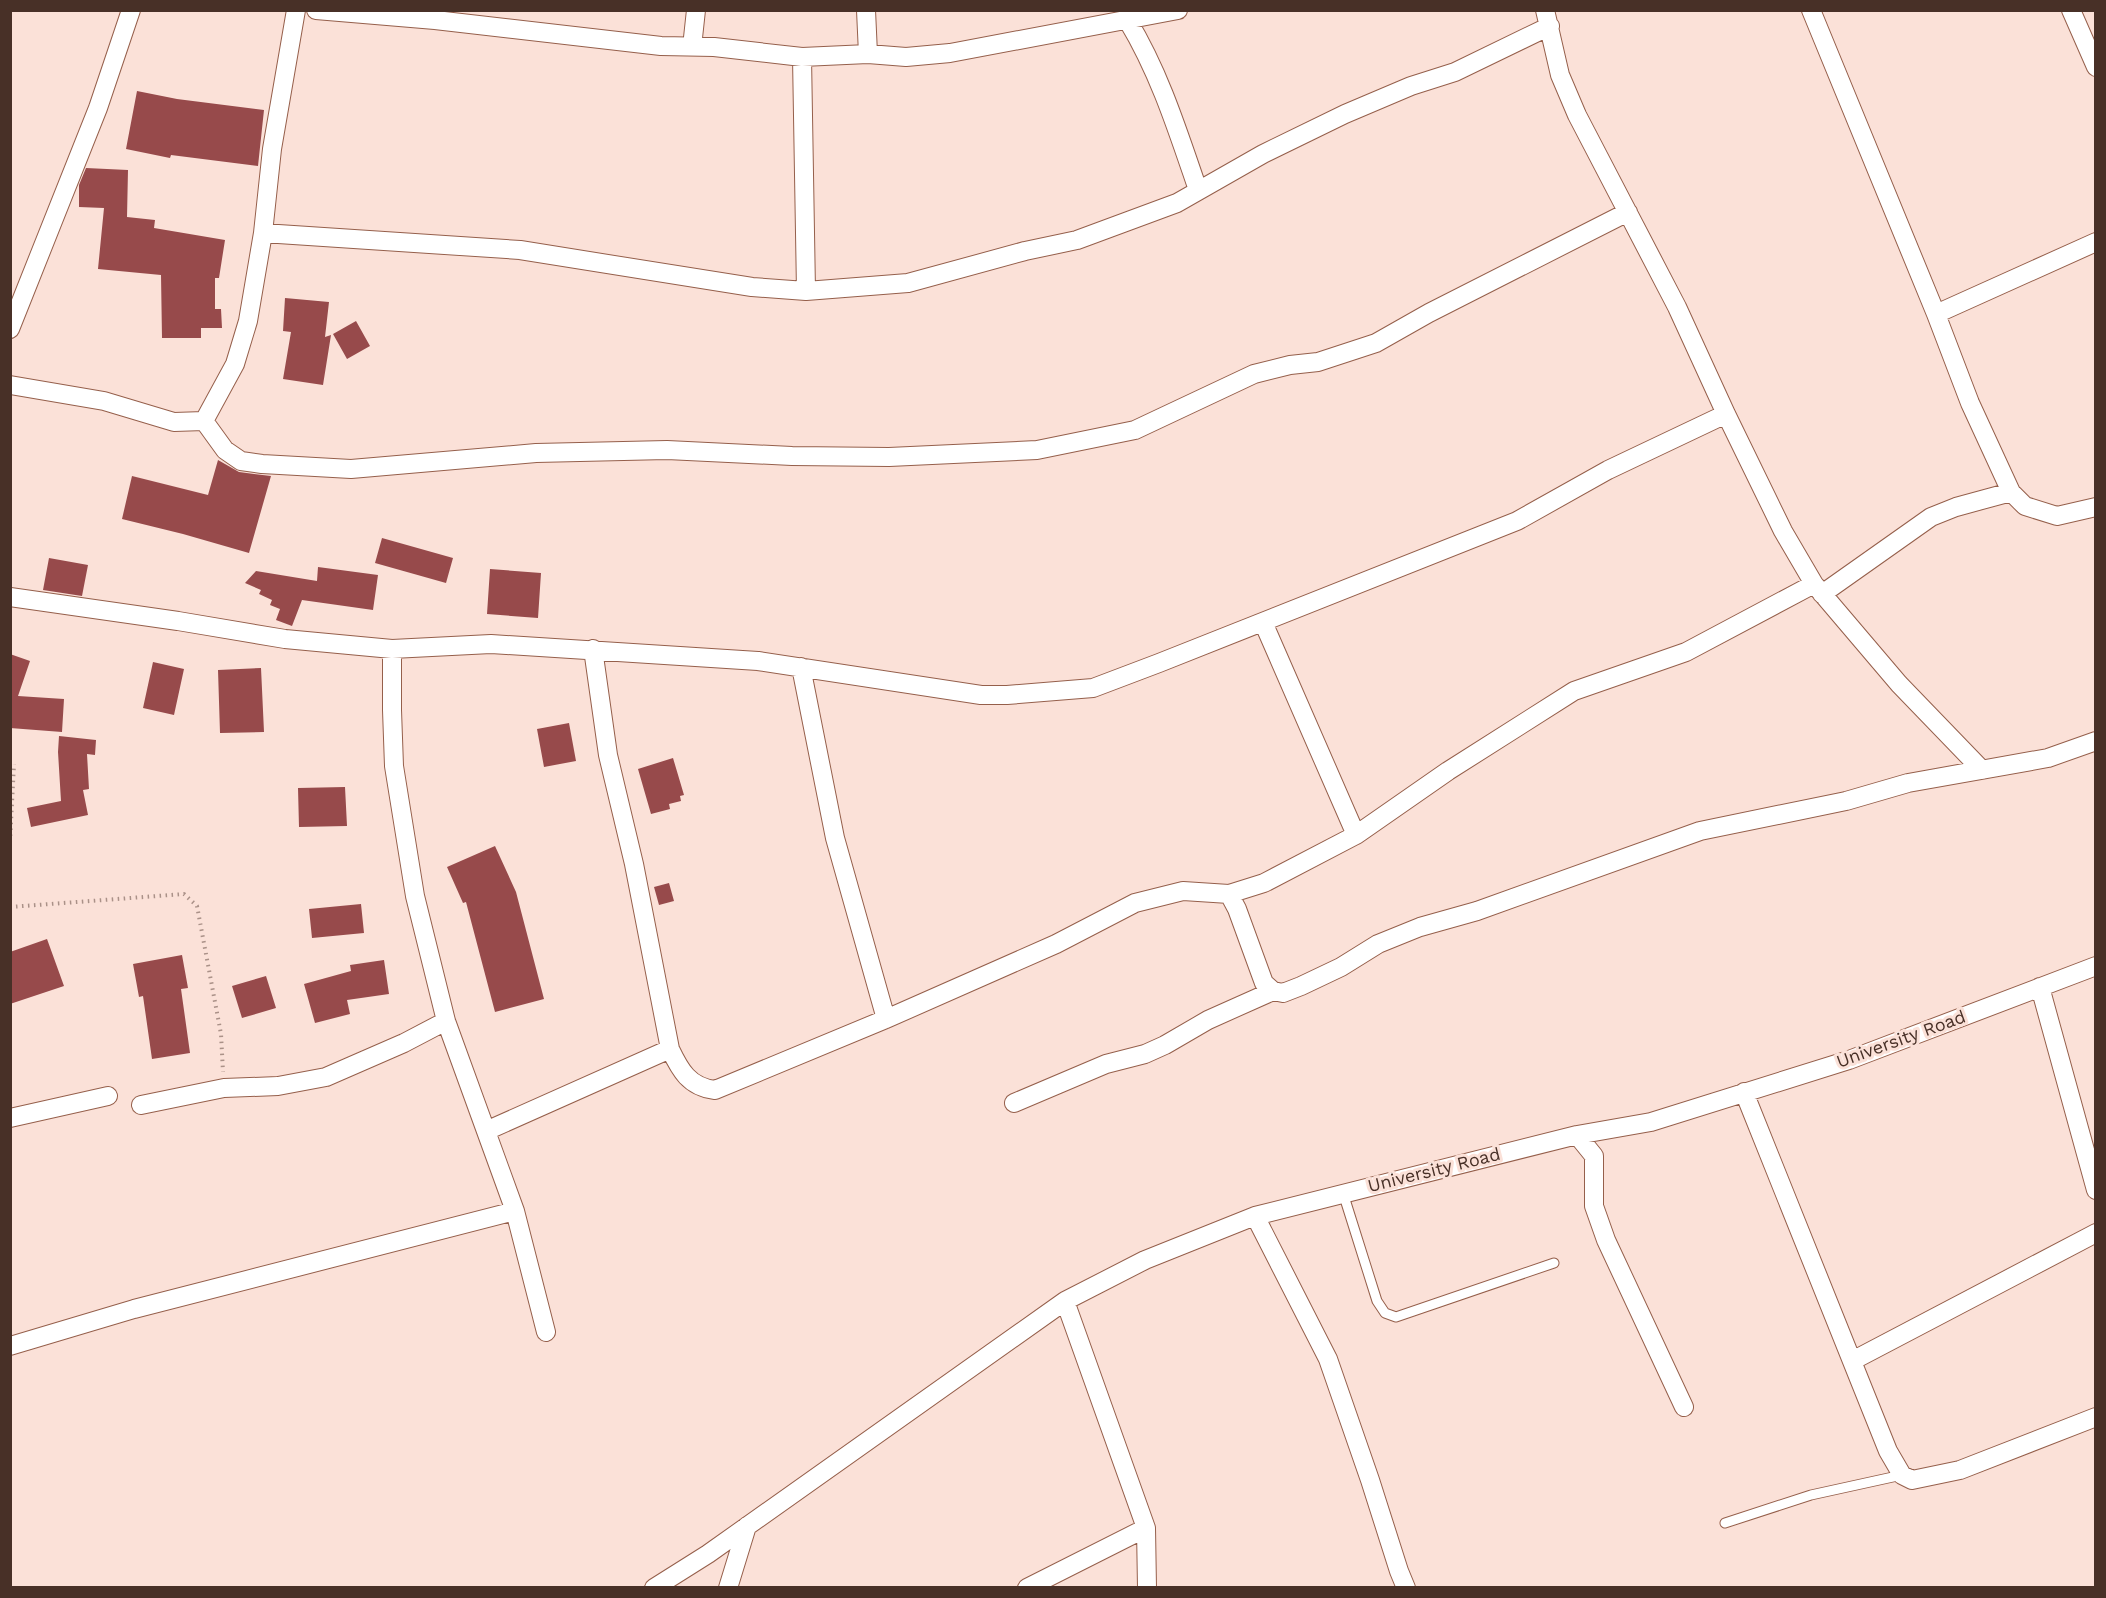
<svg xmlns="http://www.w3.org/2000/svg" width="2106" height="1598" viewBox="0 0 2106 1598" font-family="'Work Sans',sans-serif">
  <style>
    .building { fill: #974a4b }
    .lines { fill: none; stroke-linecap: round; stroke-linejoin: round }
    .lane-casing { stroke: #955f4b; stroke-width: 11 }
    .street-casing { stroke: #955f4b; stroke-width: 20 }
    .path { stroke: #aa9188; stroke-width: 4; stroke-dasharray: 1.5 4.5; stroke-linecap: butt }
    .lane { stroke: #fff; stroke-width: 9 }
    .street { stroke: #fff; stroke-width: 18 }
    .labels { text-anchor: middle; stroke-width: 6; stroke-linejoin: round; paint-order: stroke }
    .street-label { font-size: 18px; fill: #483027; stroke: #fbe1d8 }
  </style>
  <rect width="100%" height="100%" fill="#fbe1d8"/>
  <path class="building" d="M137,91L177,99L264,110L258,166L171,155L170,158L126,149Z
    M86,168L128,170L127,217L155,220L154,228L225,240L219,278H215V309H221L222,328H201V338H162L161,275L98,269L104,208L79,207V185Z
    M285,298L329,302L325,337L331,335L323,385L283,379L291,332L283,331Z
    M356,321L370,346L347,359L333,334Z
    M218,460L239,472L271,476L249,553L183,534L122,519L132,476L208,495Z
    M382,538L453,558L446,583L375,563Z
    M49,558L88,565L82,596L43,590Z
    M318,567L378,575L373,610L302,600L292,626L276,620L280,609L270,605L272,600L259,594L261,590L245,583L256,571L317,581Z
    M490,569L541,573L538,618L487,614Z
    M10,654L30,661L18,696L64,699L62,732L10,728Z
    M153,662L184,669L174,715L143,708Z
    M261,668L264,732L220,733L218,670Z
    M569,723L576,761L544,767L537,729Z
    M59,736L96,740L95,755L87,754L89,789L83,790L88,815L31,827L27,808L61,801L58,752Z
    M673,758L684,795L680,796L681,801L669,804L670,809L651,814L638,769Z
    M345,787L347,826L299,827L298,788Z
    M495,846L516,892L544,999L495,1012L466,902L463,903L447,867Z
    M669,883L674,901L659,905L654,887Z
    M361,904L364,933L312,938L309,909Z
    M47,939L64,986L10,1004V952Z
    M182,955L188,988L181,989L190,1053L152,1059L143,996L139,997L133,964Z
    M384,960L389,994L347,1000L350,1014L315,1023L304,984L351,971L350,965Z
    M266,976L276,1008L242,1018L232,986Z"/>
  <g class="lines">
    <defs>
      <path id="lane" d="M1343,1193L1377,1301L1385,1313L1396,1317L1554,1263
        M1725,1523L1811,1495L1902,1475"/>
      <path id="street" d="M316,10L435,20L661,46L714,47L802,57L868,54L906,57L950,53L1178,10
        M866,10L868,54
        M1811,10L1936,314L1970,403L2011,492L2025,506L2057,516L2096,507
        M2071,10L2096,67
        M1128,21C1160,74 1178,132 1198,190
        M692,47L696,10
        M802,57L806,291
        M263,233L520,250L752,287L806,291L908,283L1025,251L1077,240L1177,203L1263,154L1345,114L1411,86L1455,72L1550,26
        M1936,314L2096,242
        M10,329L98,108L131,10
        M10,385L104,401L174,422L204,421
        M204,421L225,450L241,461L262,464L351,469L536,453L667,450L792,456L889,457L1037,450L1135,430L1254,374L1290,365L1318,362L1376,343L1429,313L1628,212
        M204,421L235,364L248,321L263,233L272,149L296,10
        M1814,584L1899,684L1982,770
        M1822,594L1931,517L1956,507L2011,492
        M10,597L178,621L285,639L392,649L491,644L758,661L981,695H1007L1093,688L1159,663L1517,521L1608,470L1726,414
        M1263,622L1356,835
        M392,649V710L394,766L415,896L446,1021L515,1211L546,1332
        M593,649L608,755L634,864L670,1049C680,1070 689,1087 715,1090L886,1019L1056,944L1135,903L1183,891L1229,894L1264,883L1356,835L1448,771L1574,691L1686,652L1814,584L1783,531L1726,414L1677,307L1577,115L1560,75L1545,10
        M801,667L835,838L886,1019
        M1229,894L1237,909L1264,983L1273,991
        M2040,987L2096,1190
        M1744,1092L1888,1451L1902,1475L1912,1480L1960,1470L2096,1417
        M1014,1103L1106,1064L1145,1054L1165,1045L1208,1020L1273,991L1283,993L1301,986L1341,967L1378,944L1420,927L1477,911L1700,831L1846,801L1908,783L2048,758L2096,741
        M141,1105L224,1088L278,1086L326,1077L404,1043L446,1021
        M10,1118L108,1096
        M486,1131L670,1049
        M1577,1135L1594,1156V1206L1606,1240L1684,1407
        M1255,1216L1328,1359L1370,1480L1399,1571L1406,1588
        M10,1346L134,1309L515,1211
        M1852,1361L2096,1233
        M654,1588L708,1554L1065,1301
        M728,1588L747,1526
        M1027,1588L1146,1528
        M1147,1588L1146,1528L1065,1301L1145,1260L1255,1216L1577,1135L1651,1122L1849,1060L2096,966"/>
    </defs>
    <use href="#lane" class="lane-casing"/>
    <use href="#street" class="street-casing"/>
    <path class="path" d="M10,842L14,764
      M10,907L184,894L197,906L221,1034L223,1072"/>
    <use href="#lane" class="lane"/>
    <use href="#street" class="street"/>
  </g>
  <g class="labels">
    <g class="street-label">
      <text transform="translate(1901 1039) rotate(-20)" y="6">University Road</text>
      <text transform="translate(1434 1170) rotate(-14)" y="6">University Road</text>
    </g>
  </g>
  <rect width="2106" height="1598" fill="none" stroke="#483027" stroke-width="24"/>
</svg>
